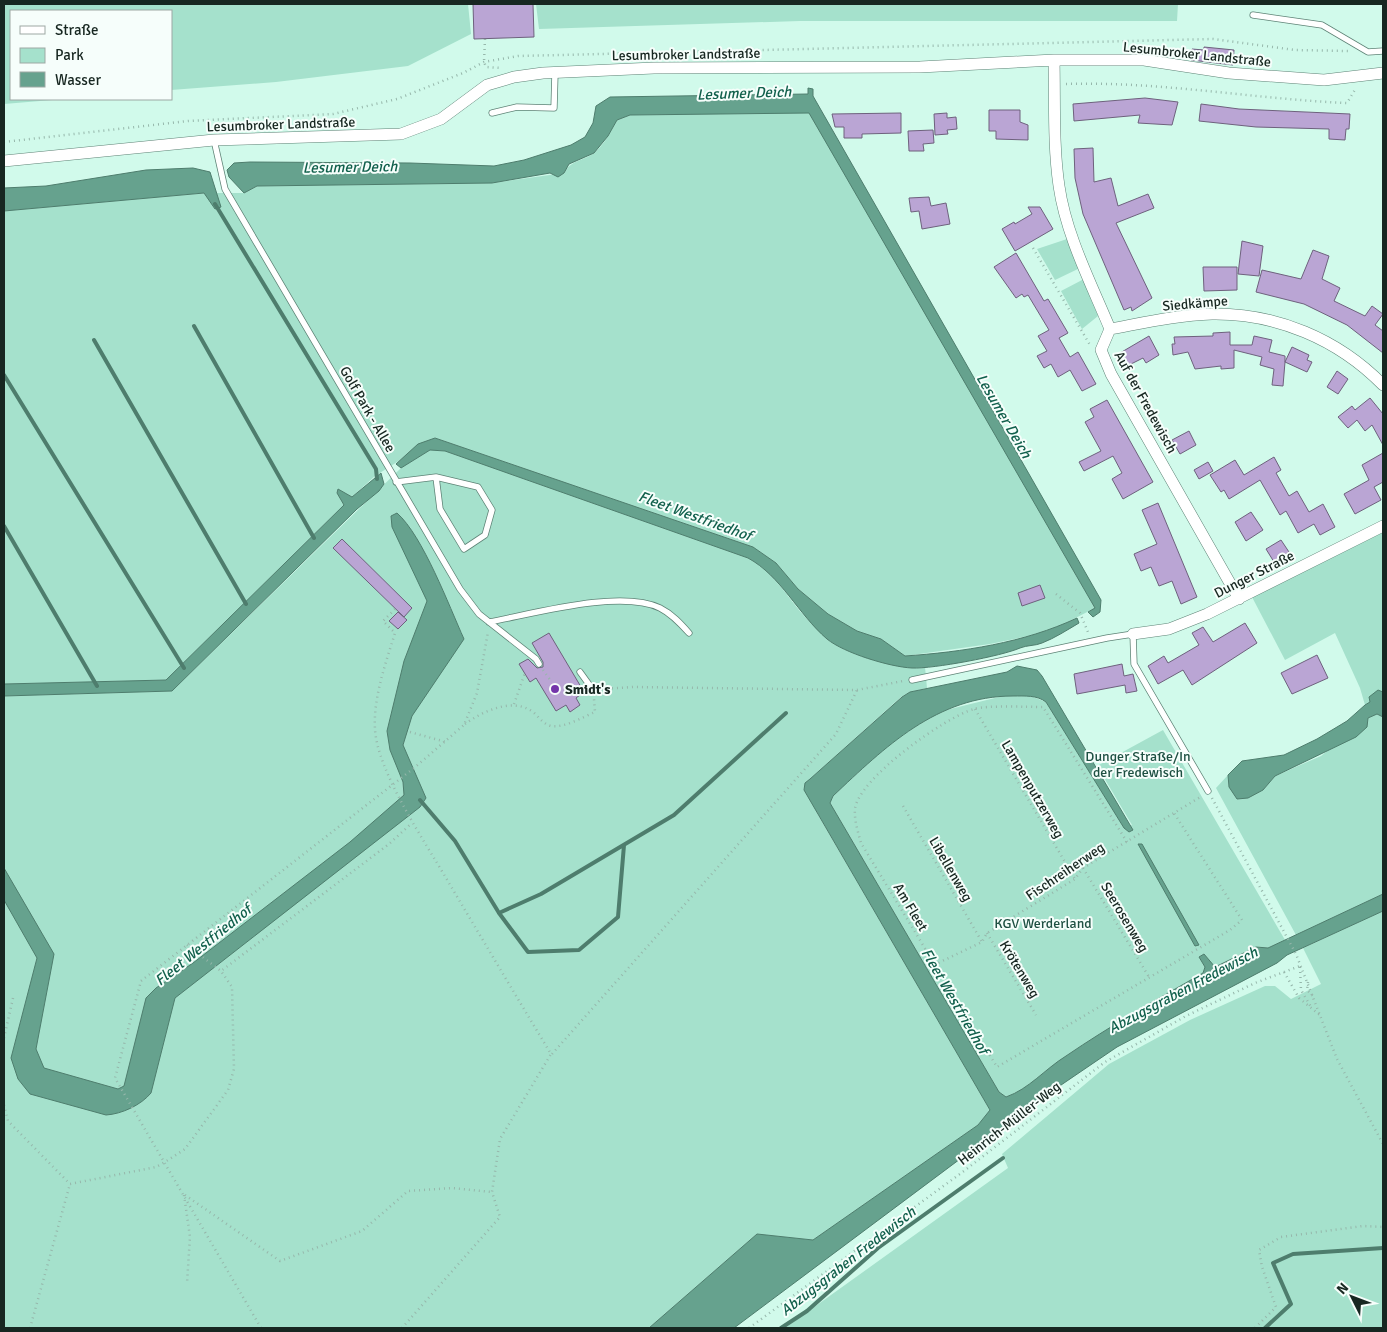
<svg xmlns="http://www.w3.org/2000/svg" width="1387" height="1332" viewBox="0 0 1387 1332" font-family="Signika,sans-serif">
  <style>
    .green { fill: #a5e1cc }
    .water { fill: #66a28e; stroke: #4e7d6d }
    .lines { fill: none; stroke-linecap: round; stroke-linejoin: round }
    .stream { stroke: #4e7d6d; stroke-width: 4 }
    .building { fill: #baa5d4; stroke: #6e617d }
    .lane-casing { stroke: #5e8376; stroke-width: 7 }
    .street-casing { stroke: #5e8376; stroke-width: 12 }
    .path { stroke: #96b7ab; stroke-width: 2.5; stroke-dasharray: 1 4; stroke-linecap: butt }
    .lane { stroke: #fff; stroke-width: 5.5 }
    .street { stroke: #fff; stroke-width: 11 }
    .poi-dot { fill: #7435aa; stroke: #f6fefb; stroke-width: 2 }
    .labels { text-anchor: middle; stroke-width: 4; stroke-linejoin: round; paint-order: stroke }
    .street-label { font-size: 14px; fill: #172721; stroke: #f6fefb }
    .poi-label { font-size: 14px; font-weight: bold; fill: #172721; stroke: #f6fefb; text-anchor: start }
    .park-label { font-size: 14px; fill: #1e5042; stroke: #f6fefb }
    .water-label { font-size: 15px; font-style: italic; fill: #11604c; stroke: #f6fefb }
  </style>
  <rect width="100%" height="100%" fill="#d1faeb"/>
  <path class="green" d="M4,4H468L471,34L408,66L276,82L171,90V11H11V99H64L4,104Z
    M536,4H1178L1177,21H800L539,29Z
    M810,112L1095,608L1048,632L990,644L905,656L881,639L857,631L828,614L798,589L776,563L753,547L435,438L375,476L352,497L338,489L337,493L344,505L166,680L4,684V211L205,193H244L257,186L492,183L564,173C571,160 583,161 594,153C604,145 611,131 617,120L630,115Z
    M1067,239L1080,268L1055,280L1037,249Z
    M1084,279L1098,316L1082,329L1061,291Z
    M430,450L445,451L748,558C770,570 783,590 799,610C825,641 847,653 886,662C900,665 911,668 925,667L927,688L910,692L901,697L810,779L817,813L990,1110L978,1125L813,1240L757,1234L649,1328H4V696L172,691L401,468Z
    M1383,529V692L1378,690L1371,702L1365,705L1360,688L1335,633L1285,660L1252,597Z
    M1003,696H1031L1046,702L1124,828L1132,825L1097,766L1163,730L1285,940L1268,948L1256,947L1214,967L1204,954L1199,957L1205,967L1203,973C1157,999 1113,1025 1069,1054C1048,1068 1030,1088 1006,1097L999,1092L830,803L833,796L886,746L938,712Z
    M1377,714L1383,717V894L1296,935L1216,788L1228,775L1229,787L1263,790L1275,776L1321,756L1368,718Z
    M1383,911V1328H785L1008,1168L1002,1154L1109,1064L1190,1020L1265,986H1275L1291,999L1321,984L1303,948Z"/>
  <path class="water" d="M808,88L813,89V96L1101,600L1100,612L1093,617L1088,612L1095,608L809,113L630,115L617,120L608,136L594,153L569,164L564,173L558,177L550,173L492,183L257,186L244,193L229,177L227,170L234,163L250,162L410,163L494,166L524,160L571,145L585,137L593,123L596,106L610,97L808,94Z
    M193,168L210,172L221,207L215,209L204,193L4,211V188L46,186L146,170Z
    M435,438L753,547L776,563L798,589L828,614L857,631L881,639L905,656C962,652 1024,643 1077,618L1079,623C1067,630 1055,638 1042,643C1035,646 1027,645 1020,648C1002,656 933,669 912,668C890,667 844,653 827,639C798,614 781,576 748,558L445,451L430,450L401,468L396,464L418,444Z
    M381,473L384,484L379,491L357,509L172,691L4,696V684L166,680L344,505L337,493L338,489L352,497Z
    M397,513C423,536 449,606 464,639L412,716L403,745L426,798L420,807L175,998L151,1093C141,1105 122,1114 106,1115L30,1094L18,1079L11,1058L37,958L4,900V868L54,954L36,1049L44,1068L118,1089L124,1086L146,998L156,988L193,963L350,842L404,795L403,782L390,750L387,731L404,661L427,601L392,527L391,516Z
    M1017,666L1037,670L1042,676L1133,830L1129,832L1124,828L1046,702C1037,695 1025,696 1013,696C937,696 885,747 833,796L830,803L999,1092L1006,1097C1029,1089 1045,1069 1066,1056C1110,1026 1156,1000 1203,973L1205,967L1199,957L1204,954L1215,967L1256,947L1268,948L1285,940L1383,894V911L1287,955L1277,963L1117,1047L1039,1100L734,1328H649L757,1234L813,1240L978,1125L990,1110L804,790L805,783L810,779L902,697L910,692L1007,672Z
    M1378,690L1383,692V717L1377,714L1368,718L1367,727L1356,737L1275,776L1263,790L1248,798L1237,799L1229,787L1228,775L1242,761L1284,755L1317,739L1347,721L1365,705L1370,702L1369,697Z
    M1138,844H1142L1199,945L1195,946Z"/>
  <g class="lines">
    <path class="stream" d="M215,204L376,469L377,479
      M194,326L314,538
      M94,340L246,604
      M4,375L184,668
      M4,526L97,686
      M420,800L455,841L499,913L541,894L674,815L786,713
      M499,913L528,952L579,950L618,917L624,845
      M781,1328L807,1311L878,1248L1003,1158
      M1265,1328L1291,1304L1273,1263L1293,1254L1383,1248"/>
  </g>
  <path class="building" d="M473,4H533L534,37L474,39Z
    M1204,47L1234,50L1233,65L1191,60L1192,49L1204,50Z
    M1145,98L1178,102L1172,125L1138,123L1140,115L1074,121L1073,104Z
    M1201,104L1239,109L1350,114L1349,129H1346L1345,140L1329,139V129L1256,127L1199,121Z
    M989,110H1020V122L1028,125V140L996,139V131H989Z
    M901,113V133L862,134V138H844V127H835L832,114Z
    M947,113V118L956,117L957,129L947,130L948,134L935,135L934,114Z
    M933,130L934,143L923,144L924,151H909L908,131Z
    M1093,148L1094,182L1111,178L1118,206L1148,194L1154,208L1116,223L1152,298L1132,311L1131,307L1124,310L1083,214L1075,178L1074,149Z
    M929,197L931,206L946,203L950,224L922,229L919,211L911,212L909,198Z
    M1028,207H1040L1053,229L1015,251L1002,229L1014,222L1015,224L1032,214Z
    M1242,241L1263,246L1259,276L1238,274Z
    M1313,250L1329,256L1322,279L1340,288L1334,301L1365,316L1372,306L1383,314L1375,325L1383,331V353L1347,325L1304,304L1256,292L1262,270L1301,279Z
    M1016,253L1044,301L1048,299L1068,333L1059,338L1070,357L1078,352L1096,384L1082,391L1070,370L1058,377L1051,364L1044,368L1037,356L1047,351L1038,336L1049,330L1028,295L1024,297L1022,294L1016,298L994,267Z
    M1203,267H1237V290L1204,291Z
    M1230,332V345H1252L1254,336L1272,340L1269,352L1285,356V362L1292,347L1309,355L1307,360L1312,362L1307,372L1285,362L1283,386L1272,385L1274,369L1260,365L1262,357L1234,350V368L1221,369V366L1195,369L1188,352L1173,355L1172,344H1175L1174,337L1213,336V333Z
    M1149,336L1159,355L1146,363L1143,358L1127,366L1120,353Z
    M1337,371L1348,379L1338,394L1327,387Z
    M1370,398L1383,414V445L1372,425L1365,431L1357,420L1348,428L1338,417L1352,406L1355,410Z
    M1107,400L1153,482L1123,499L1112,479L1122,473L1113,456L1084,471L1079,462L1101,451L1085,422L1094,417L1090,409Z
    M1189,431L1196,445L1180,454L1172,440Z
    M1383,453V482L1374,487L1381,500L1355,514L1344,494L1369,480L1362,465Z
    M1274,457L1281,470L1276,473L1289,496L1297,491L1309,512L1323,504L1335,527L1320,535L1314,524L1298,533L1286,511L1280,515L1260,480L1229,499L1224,490L1221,492L1210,475L1235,460L1244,475Z
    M1208,462L1213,471L1199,479L1194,470Z
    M1158,503L1197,597L1181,604L1172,581L1159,586L1151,567L1141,571L1134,554L1157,544L1142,510Z
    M1251,512L1263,530L1246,541L1235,522Z
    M342,539L412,608L404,617L333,548Z
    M1281,540L1289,552L1274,562L1266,549Z
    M1040,585L1045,598L1022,606L1018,593Z
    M398,612L407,620L398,629L389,621Z
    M1245,623L1257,643L1192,685L1183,670L1158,684L1148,666L1164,656L1168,663L1199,645L1192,633L1203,627L1213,642Z
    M549,633L584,692L576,698L580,705L570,712L566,705L556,711L536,678L530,682L519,664L528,659L537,668L543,667V662L532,643Z
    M1317,655L1328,678L1292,694L1281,673Z
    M1122,664L1124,676L1133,674L1137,691L1126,693L1125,685L1077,694L1074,674Z"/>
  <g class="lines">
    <defs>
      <path id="lane" d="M1253,15L1322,25L1368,52L1383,51
        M492,113L517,107L554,108L555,73
        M214,140L225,189L460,589L479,614L536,659L539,664
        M396,482L436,477L478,487L492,510L485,535L464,549L440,509L436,477
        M489,622C533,614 620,589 660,608C672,614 681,624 689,633
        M580,672L593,690
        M912,680L1107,638L1133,634L1134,664L1208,791"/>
      <path id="street" d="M1054,60C1055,102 1053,145 1059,186C1066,235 1091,283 1110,329L1101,350L1111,374L1239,599
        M4,161L214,140L401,134L441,119L487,85L514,77L543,73L654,68L920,67L1054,60H1144L1229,73L1324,80L1383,73
        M1110,329C1143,323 1178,315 1212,314C1276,313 1338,339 1383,385
        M1133,634L1169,629L1207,614L1383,526"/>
    </defs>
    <use href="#lane" class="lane-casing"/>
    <use href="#street" class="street-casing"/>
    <path class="path" d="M485,39L484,62L486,67L501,68
      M1066,84C1159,81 1253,99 1347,103L1356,88
      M4,142L188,121L333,114L397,99L463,73L484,62L518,56L1213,39L1295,50L1348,51
      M1033,248L1090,345
      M1056,594L1080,613L1088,632
      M395,609L383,621L395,633C386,662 373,698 375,729C377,771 425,842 446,878C481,937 516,996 551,1054L500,1139L492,1192L500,1217L402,1328
      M543,670L551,681
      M602,689L633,687L857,690L903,681
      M514,704L525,673
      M975,709L1075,879
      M465,724C483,711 513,697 533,712C539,717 543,724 551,726C565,728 583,717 595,712L594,699
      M410,732L446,742
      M1212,798L1296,954L1337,1059L1383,1144
      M903,806L982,942
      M1127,842L1043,707C1027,707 988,705 974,709C945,717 858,779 855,809C854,820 858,832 861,843L997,1067L1230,930L1242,920L1174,813
      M1083,868L1149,977
      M987,933L1036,1015
      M187,945L221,971
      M934,965L982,942L987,933L1075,879L1083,868L1202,796
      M1300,967L1301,990L1311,1007
      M1284,972L1299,998L1321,1016
      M1308,982L1307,990L1313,996
      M4,1038L13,998
      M552,1054L836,734L857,690
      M4,1105L8,1121L70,1184L156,1167L165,1162L185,1149L228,1090L234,1069L232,987L221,971L389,844L412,823
      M184,1195L190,1237L187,1283
      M185,1195L280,1261L362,1231L408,1191L452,1188L492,1192
      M30,1328L70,1184
      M261,1328L115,1078L141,981L414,768L464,725L477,693L488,632
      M749,1328L964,1171L1105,1062L1186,1016L1255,983L1300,966
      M1255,1328L1276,1307L1262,1267L1259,1250L1281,1237L1363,1226L1383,1227"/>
    <use href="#lane" class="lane"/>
    <use href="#street" class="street"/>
  </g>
  <circle class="poi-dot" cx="555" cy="689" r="5"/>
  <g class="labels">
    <g class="street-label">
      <text transform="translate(686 54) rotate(-1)" y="5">Lesumbroker Landstraße</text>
      <text transform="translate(1197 54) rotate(6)" y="5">Lesumbroker Landstraße</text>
      <text transform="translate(281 124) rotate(-2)" y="5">Lesumbroker Landstraße</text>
      <text transform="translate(1195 303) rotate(-5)" y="5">Siedkämpe</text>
      <text transform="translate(1146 402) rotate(61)" y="5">Auf der Fredewisch</text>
      <text transform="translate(368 409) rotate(60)" y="5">Golf Park - Allee</text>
      <text transform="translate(1254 574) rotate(-27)" y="5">Dunger Straße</text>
      <text transform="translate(1033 789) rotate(60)" y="5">Lampenputzerweg</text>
      <text transform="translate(951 869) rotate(60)" y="5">Libellenweg</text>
      <text transform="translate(1065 871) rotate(-34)" y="5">Fischreiherweg</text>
      <text transform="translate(911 907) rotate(59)" y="5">Am Fleet</text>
      <text transform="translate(1125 917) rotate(59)" y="5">Seerosenweg</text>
      <text transform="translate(1020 969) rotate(59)" y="5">Krötenweg</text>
      <text transform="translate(1009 1123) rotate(-38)" y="5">Heinrich-Müller-Weg</text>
    </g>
    <g class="poi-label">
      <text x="565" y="694">Smidt's</text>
    </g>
    <g class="park-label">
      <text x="1138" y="761">Dunger Straße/In<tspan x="1138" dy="16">der Fredewisch</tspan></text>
      <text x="1043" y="928">KGV Werderland</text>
    </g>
    <g class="water-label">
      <text transform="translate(744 93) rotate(-2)" y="5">Lesumer Deich</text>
      <text transform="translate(350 167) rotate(-1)" y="5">Lesumer Deich</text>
      <text transform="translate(1004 416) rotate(60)" y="5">Lesumer Deich</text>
      <text transform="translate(695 516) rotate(20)" y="5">Fleet Westfriedhof</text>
      <text transform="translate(203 945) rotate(-39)" y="5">Fleet Westfriedhof</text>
      <text transform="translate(1183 990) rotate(-28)" y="5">Abzugsgraben Fredewisch</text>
      <text transform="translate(955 1001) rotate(60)" y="5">Fleet Westfriedhof</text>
      <text transform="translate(848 1261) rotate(-38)" y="5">Abzugsgraben Fredewisch</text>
    </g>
  </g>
  <rect width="1387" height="1332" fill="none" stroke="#172721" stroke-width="10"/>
  <rect x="10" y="10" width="162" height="90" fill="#f6fefb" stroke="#9da8a4"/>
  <rect x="20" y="26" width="25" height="8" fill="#ffffff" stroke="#9da8a4"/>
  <text x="55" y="35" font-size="15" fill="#172721">Straße</text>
  <rect x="20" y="48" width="25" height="15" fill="#a5e1cc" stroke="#9da8a4"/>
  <text x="55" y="60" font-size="15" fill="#172721">Park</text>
  <rect x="20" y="72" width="25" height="15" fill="#66a28e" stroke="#9da8a4"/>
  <text x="55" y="85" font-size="15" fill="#172721">Wasser</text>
  <g transform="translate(1352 1297) rotate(312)" stroke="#f6fefb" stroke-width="4" paint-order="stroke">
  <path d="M0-4L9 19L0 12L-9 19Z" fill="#172721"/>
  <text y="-8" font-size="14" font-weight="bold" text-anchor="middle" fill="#172721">N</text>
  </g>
</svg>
